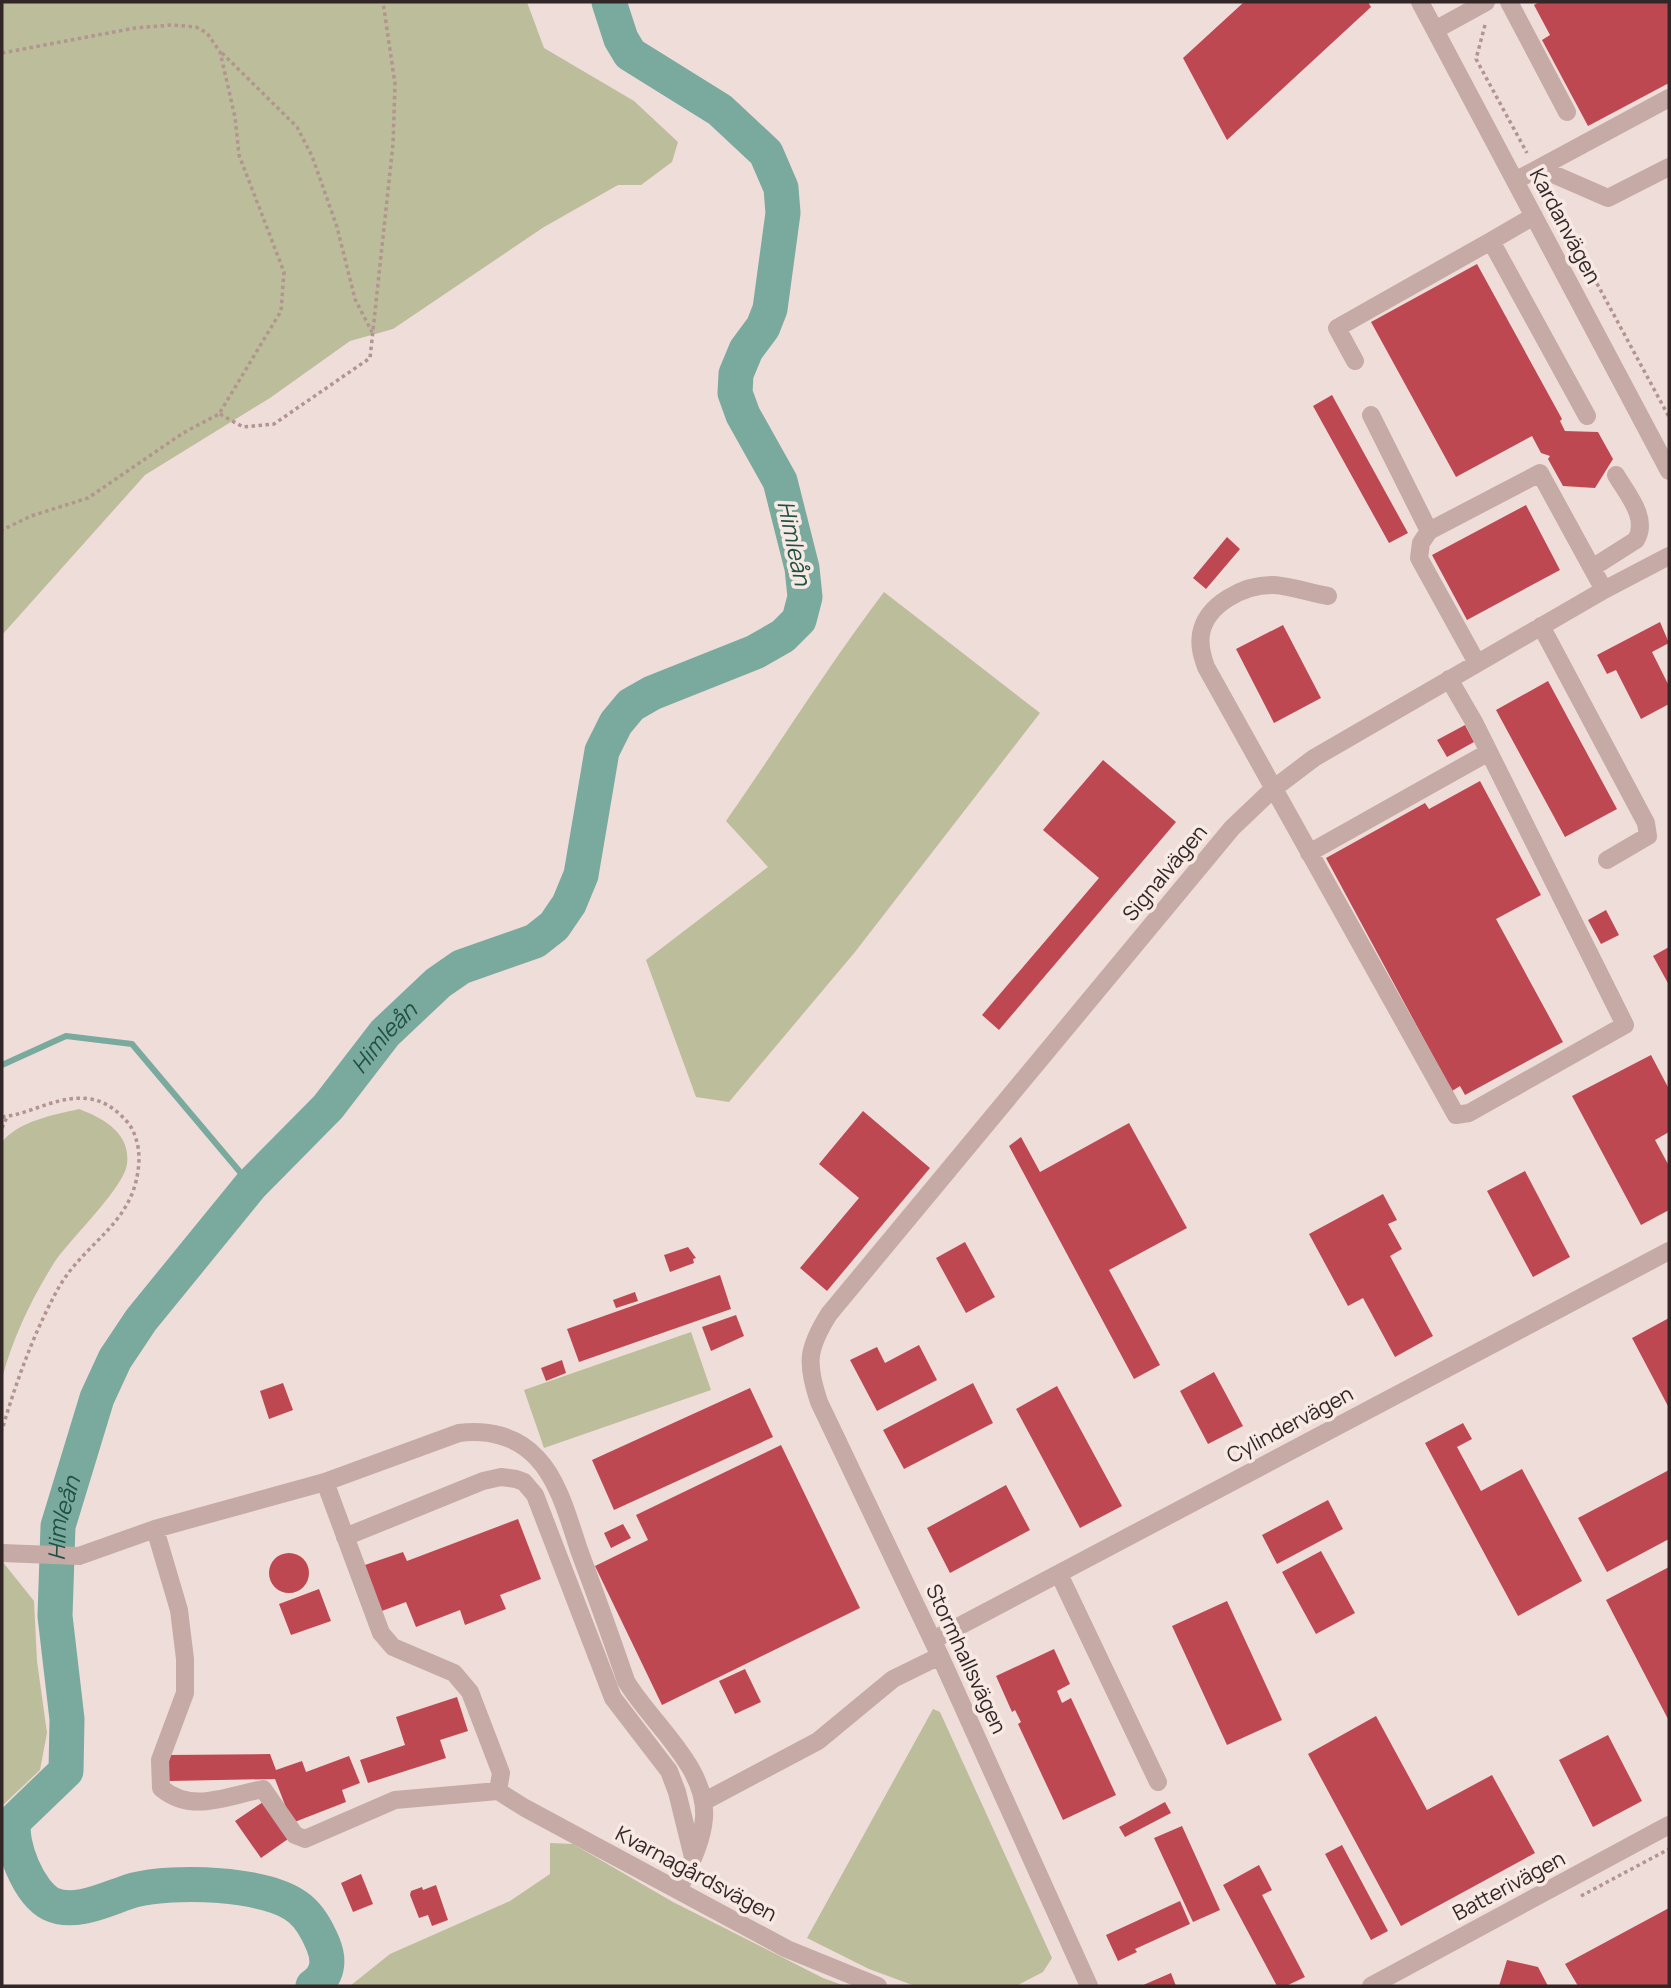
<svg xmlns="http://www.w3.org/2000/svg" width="1671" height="1988" viewBox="0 0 1671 1988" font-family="Manrope,sans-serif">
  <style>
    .green { fill: #bcbd9a }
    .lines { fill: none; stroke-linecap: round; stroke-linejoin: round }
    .stream { stroke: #7aaa9d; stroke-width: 6 }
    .river { stroke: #7aaa9d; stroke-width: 35 }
    .building { fill: #be4851 }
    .path { stroke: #b29490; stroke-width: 3.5; stroke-dasharray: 3.5 3.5; stroke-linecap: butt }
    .minor { stroke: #c6aaa6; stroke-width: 18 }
    .labels { text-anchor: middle; stroke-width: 7; stroke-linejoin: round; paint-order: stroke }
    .street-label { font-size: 21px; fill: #332626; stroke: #f7e9e4 }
    .water-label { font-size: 23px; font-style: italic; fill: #1f5144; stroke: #f7e9e4 }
  </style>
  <rect width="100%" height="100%" fill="#efddd9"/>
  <path class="green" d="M2,2H527L544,48L634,101L678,142L672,162L641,185H618L544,227L393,329L350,341L270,398L145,475L2,635Z
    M884,592L1040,713L855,952L729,1102L696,1097L646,960L768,867L726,821C779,745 828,666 884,592Z
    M79,1109C103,1118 131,1133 127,1164C124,1188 70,1239 54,1263C32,1298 12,1339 2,1379V1142C19,1121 53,1115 79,1109Z
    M691,1332L711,1390L544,1448L524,1390Z
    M2,1561L34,1601L37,1661L47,1733L40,1770L2,1806Z
    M933,1709L940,1712L1052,1958L1043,1972L1016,1986H915L869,1969L807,1938Z
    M550,1843L573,1844L673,1902L823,1978L845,1986H350L390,1954L510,1901L550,1874Z"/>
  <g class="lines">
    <path class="stream" d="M2,1065L66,1036L132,1044L251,1185"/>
    <path class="river" id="s1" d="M313,1986C328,1976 330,1961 323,1944C318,1932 311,1918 300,1909C268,1882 173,1880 134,1890C110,1897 76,1916 51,1904C29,1893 9,1844 14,1821L66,1771L67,1719L55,1616L58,1526L97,1398L115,1359L141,1320L251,1185L328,1107L385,1033L438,983L461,967L535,941L554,926L569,904L581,875L602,751L616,723L631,705L652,693L755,652L783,636L799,620L805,597L802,568L780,481L743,415L735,393L736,374L746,350L763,327L770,309L783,213L781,188L766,153L720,110L630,54L621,39L609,2"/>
  </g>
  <path class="building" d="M1244,2H1368L1371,7L1227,140L1183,58Z
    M1539,2H1669V83L1588,126L1542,40L1550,35L1534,5Z
    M1477,264L1562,419L1560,421L1565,431L1598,432L1613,459L1595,488L1563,486L1548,459L1550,456L1541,453L1532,436L1456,477L1371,322Z
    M1332,395L1408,533L1389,543L1313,406Z
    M1526,505L1560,570L1467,620L1432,555Z
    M1227,537L1240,549L1206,589L1193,578Z
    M1660,622L1669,643L1652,652L1669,686V704L1641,719L1616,670L1607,674L1597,655Z
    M1283,625L1321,698L1274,723L1236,649Z
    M1548,681L1617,809L1565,837L1496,710Z
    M1465,725L1474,742L1447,757L1437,740Z
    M1103,760L1176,822L999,1030L982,1015L1099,878L1043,830Z
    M1480,781L1541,895L1496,919L1563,1042L1465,1095L1460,1086L1452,1091L1326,858L1425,803L1429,809Z
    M1606,910L1619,935L1601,944L1588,920Z
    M1669,947V985L1653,956Z
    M1651,1055L1669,1089V1132L1655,1140L1669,1166V1210L1641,1225L1572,1096Z
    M863,1111L930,1168L827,1291L800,1268L859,1198L819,1164Z
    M1129,1123L1187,1228L1109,1270L1160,1365L1134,1379L1009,1146L1021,1137L1040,1172Z
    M1525,1171L1570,1257L1533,1277L1487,1191Z
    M1383,1194L1397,1220L1388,1224L1402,1249L1390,1256L1433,1336L1395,1357L1363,1298L1348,1306L1309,1234Z
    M965,1242L995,1297L966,1313L936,1258Z
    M688,1247L696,1258L693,1259L694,1263L670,1272L664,1255Z
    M720,1275L731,1309L579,1362L567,1329Z
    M635,1292L638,1301L616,1308L613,1300Z
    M736,1315L744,1336L711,1351L702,1327Z
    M1669,1318V1408L1632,1338Z
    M919,1345L937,1380L877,1411L850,1360L877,1347L885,1363Z
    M562,1360L566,1373L546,1381L541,1368Z
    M1214,1372L1243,1426L1208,1444L1180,1391Z
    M283,1383L293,1410L269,1419L260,1391Z
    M973,1383L993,1423L904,1469L883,1430Z
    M1057,1386L1122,1506L1080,1528L1016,1409Z
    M750,1388L773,1437L614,1510L592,1460Z
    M1463,1423L1472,1439L1457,1447L1481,1491L1522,1469L1582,1581L1518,1616L1425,1443Z
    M781,1445L860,1608L662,1705L595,1566L648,1540L636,1515Z
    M1669,1470V1539L1607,1572L1578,1518Z
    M1006,1485L1030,1530L950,1573L927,1528Z
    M1328,1500L1343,1529L1277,1564L1262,1535Z
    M518,1519L541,1579L500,1595L506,1609L465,1625L460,1610L416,1627L406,1602L379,1612L362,1566L403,1552L407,1561Z
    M623,1524L631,1538L611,1548L604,1533Z
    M1321,1551L1355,1613L1316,1634L1282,1572Z
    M269 1573a20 20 0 1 1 40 0a20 20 0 1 1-40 0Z
    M1669,1567V1721L1606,1600Z
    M319,1589L331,1621L291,1635L279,1604Z
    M1227,1601L1282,1720L1227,1745L1172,1626Z
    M1054,1649L1070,1684L1057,1691L1062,1703L1071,1698L1116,1795L1063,1820L1018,1724L1021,1722L1015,1710L1012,1712L996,1676Z
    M745,1669L761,1702L735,1714L719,1681Z
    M457,1697L468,1731L440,1740L446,1758L368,1783L360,1760L405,1745L396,1717Z
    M1376,1716L1427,1810L1492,1775L1535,1853L1401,1926L1308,1754Z
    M1608,1735L1642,1801L1593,1827L1559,1760Z
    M270,1754L276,1770L302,1761L306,1772L349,1756L360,1783L342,1790L346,1802L292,1823L275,1779L169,1781V1755Z
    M263,1802L288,1839L261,1858L235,1821Z
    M1165,1802L1171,1813L1125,1837L1119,1827Z
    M1182,1826L1220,1910L1193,1922L1154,1838Z
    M1342,1845L1388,1931L1371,1940L1325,1854Z
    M1259,1865L1272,1890L1262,1895L1305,1977L1286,1986H1277L1223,1885Z
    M361,1874L373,1904L353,1912L341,1883Z
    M436,1885L448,1920L432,1926L428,1915L419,1918L410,1895L411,1891L422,1887L423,1890Z
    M1180,1901L1190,1924L1135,1949L1137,1952L1118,1961L1106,1935Z
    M1669,1908V1986H1578L1565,1964Z
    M1507,1960L1538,1967L1548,1986H1499Z
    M1171,1973L1176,1986H1141Z"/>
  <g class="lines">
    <path class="path" d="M1485,25L1476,59L1527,153
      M2,53L135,28L172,25L196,27L207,33L220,52L235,117L239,155L284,272L281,311L219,414L183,433L88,498L31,516L2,530
      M222,53L297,127L312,156L337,227L355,299L372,332
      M1547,191L1669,417
      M220,414L243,427L274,424L370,358L393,144L395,84L383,2
      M2,1117C32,1114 58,1094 90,1099C106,1101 119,1112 129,1124C136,1134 139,1147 139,1159C137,1223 87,1239 59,1287C34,1332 16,1382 2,1430
      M2,1128L7,1117
      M1581,1896L1669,1849"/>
    <path class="minor" d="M1420,2L1669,471
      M1509,2L1567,112
      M1435,30L1486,2
      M1539,168L1608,198L1669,167
      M1515,181L1669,98
      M1534,216L1491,241L1587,416
      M1355,361L1337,328L1491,241
      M1371,415L1429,531
      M1592,568L1636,540C1649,518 1627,494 1616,475
      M1328,596C1310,593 1291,586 1274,585C1245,584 1206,604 1201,634C1199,646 1202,656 1206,667L1456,1115L1469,1113L1625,1025L1474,722L1449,679
      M1541,626L1646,823L1648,836L1607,860
      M1477,663L1419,558L1421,543L1429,531L1540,473L1604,590
      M1309,853L1489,752
      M325,1482L381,1633L393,1647L454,1673L470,1692L501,1773L498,1791L525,1808L787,1949L878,1986
      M155,1529L179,1610L185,1659V1693L160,1760L161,1788C192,1814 226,1796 263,1789L295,1835L305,1839L395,1800L498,1791
      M345,1537L483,1481L501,1477L516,1479L524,1482L535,1495L613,1698L669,1771L677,1792L693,1857
      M2,1553L79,1556L155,1529L325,1482L459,1433C487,1429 517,1436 537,1458C559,1481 569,1520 579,1550C595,1593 611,1637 626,1681C650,1722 708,1767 704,1818C702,1843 689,1867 679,1889
      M1059,1574L1158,1782
      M933,1640L1669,1251
      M703,1802L818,1741L893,1679L940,1656
      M1089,1986L940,1656L819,1402C806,1363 807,1349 829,1314L1232,828L1273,789L1314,758L1604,590L1669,556
      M1371,1986L1669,1825"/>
  </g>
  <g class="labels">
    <g class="street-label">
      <text transform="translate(1565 226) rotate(62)" y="7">Kardanvägen</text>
      <text transform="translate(1165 873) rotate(-50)" y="7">Signalvägen</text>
      <text transform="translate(1290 1425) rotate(-28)" y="7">Cylindervägen</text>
      <text transform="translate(966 1659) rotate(65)" y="7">Stormhallsvägen</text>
      <text transform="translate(696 1874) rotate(28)" y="7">Kvarnagårdsvägen</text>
      <text transform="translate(1509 1886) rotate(-28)" y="7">Batterivägen</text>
    </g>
    <g class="water-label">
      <text transform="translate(794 543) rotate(78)" y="8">Himleån</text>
      <text dy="8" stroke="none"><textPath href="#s1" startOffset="1356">Himleån</textPath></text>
      <text dy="8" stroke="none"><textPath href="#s1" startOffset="768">Himleån</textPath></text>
    </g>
  </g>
  <rect width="1671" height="1988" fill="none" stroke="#332626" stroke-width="7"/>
</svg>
